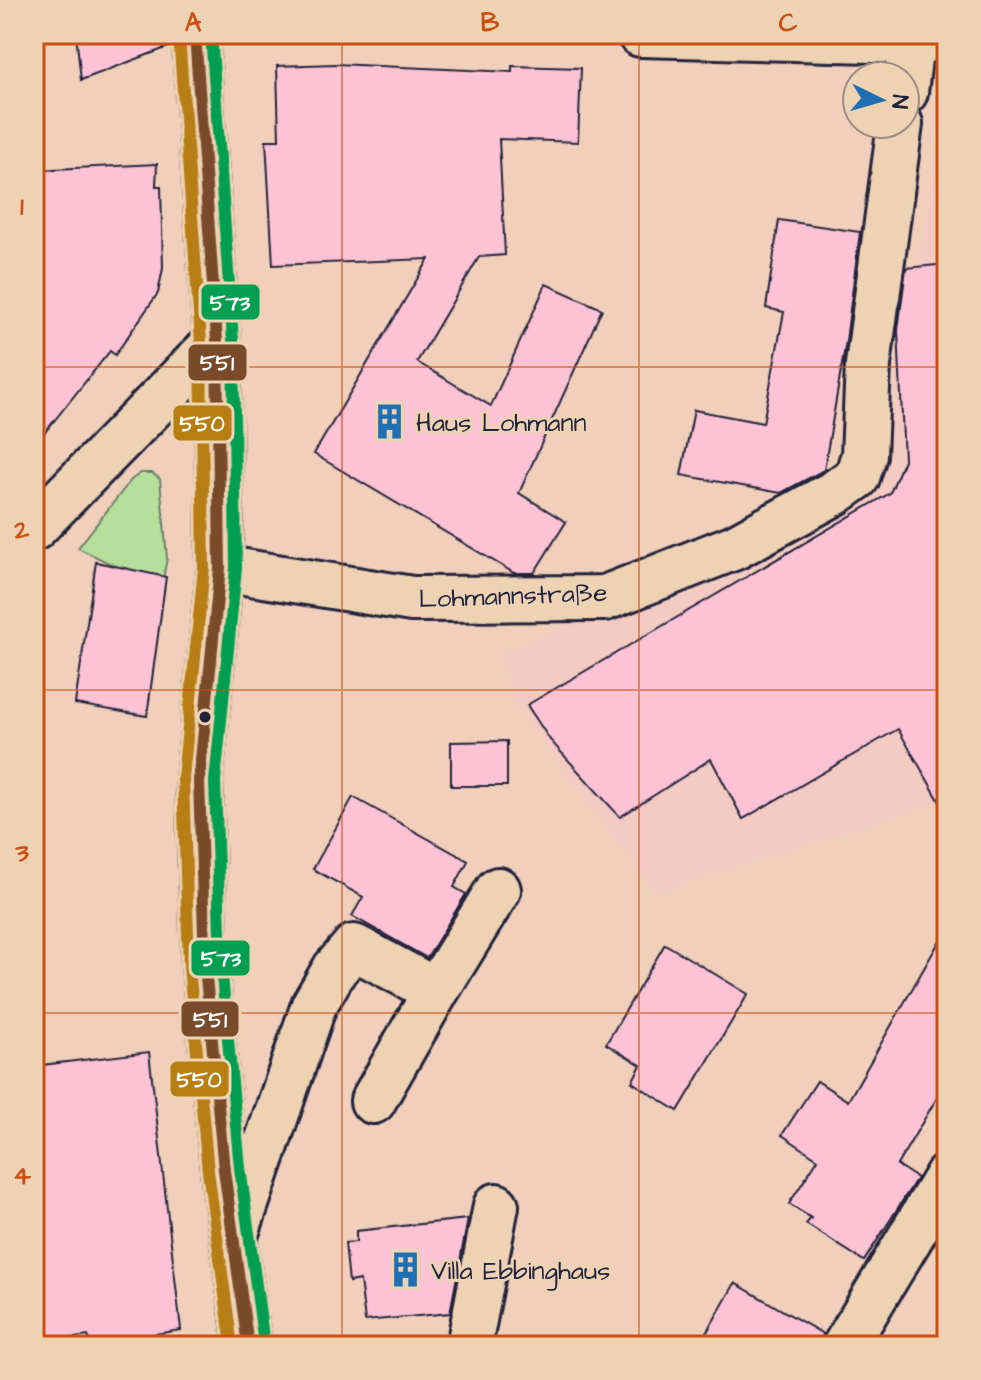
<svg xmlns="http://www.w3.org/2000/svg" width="981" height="1380" viewBox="0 0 981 1380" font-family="'Architects Daughter',sans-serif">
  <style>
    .built { fill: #f4cbc3 }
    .green { fill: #b6df9b; stroke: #6c806b; stroke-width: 2 }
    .building { fill: #fdc3d5; stroke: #22223b; stroke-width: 2 }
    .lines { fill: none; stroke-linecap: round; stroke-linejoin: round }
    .minor-casing { stroke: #22223b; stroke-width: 50 }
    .minor { stroke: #edd2b4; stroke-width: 44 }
    .bus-1-casing { stroke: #edd2b4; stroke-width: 18 }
    .bus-2-casing { stroke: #edd2b4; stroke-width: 18 }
    .bus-3-casing { stroke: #edd2b4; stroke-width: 18 }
    .bus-1 { stroke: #7a4b2a; stroke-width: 12 }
    .bus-2 { stroke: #b77e12; stroke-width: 12 }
    .bus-3 { stroke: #029f50; stroke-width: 12 }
    .grid { fill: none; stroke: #ca5113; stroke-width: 2; stroke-opacity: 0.55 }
    .bus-dot { fill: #22223b; stroke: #edd2b4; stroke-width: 3 }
    .labels { text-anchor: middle; stroke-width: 6; stroke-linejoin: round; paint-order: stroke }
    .poi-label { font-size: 26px; fill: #22223b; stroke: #edd2b4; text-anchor: start }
    .street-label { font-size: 26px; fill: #22223b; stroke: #edd2b4 }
    .line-badge { stroke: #edd2b4; stroke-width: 3 }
    .badge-label { font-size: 22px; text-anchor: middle; font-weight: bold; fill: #fff }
    .neatline { fill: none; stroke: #ca5113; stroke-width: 3 }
    .grid-label { font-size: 26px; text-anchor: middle; font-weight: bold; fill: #ca5113 }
  </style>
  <rect width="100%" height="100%" fill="#f0cfbb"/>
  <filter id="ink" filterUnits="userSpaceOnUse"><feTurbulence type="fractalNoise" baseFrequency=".0125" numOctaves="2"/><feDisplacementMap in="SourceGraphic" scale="16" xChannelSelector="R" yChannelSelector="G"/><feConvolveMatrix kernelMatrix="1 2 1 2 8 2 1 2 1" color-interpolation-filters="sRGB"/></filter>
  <g filter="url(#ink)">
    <path class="built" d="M945,90H947V804L930,805L656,893L518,709L499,655L874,485L919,271Z"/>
    <path class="green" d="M141,473H152L160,479L167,558L163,579L115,566L78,548L131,480Z"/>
    <path class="building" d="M76,34H170L171,46L81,80Z
      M335,64L512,72V66L581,68L578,142L499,139L505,255L479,257L417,362L491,406L546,284L602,309L519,493L566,522L534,573H514L314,454L429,259L273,265L266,140H279L277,66Z
      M157,164L156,186H161L163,268L158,293L115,355L110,351L34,446V170Z
      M779,220L860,232L846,341L824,470L781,493L681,475L694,410L763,423L784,312L766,308Z
      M947,264V814L898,729L743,819L711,759L620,817L550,740L527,705L890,493L904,460L898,330L906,268Z
      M96,562L166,577L147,716L75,704Z
      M507,741V786H451V742Z
      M353,797L468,861L454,887L466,894L427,958L352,916L363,897L313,869Z
      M947,928V1081L897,1165L917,1178L864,1261L806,1224L811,1218L789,1204L818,1159L782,1135L817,1081L848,1101Z
      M665,944L748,994L678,1111L632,1082L641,1065L606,1044Z
      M149,1052L181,1330L91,1344L88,1336L52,1341L34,1330V1066Z
      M468,1219L450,1313L365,1321L360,1280L349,1282L345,1243L356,1242V1231Z
      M735,1283L823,1334L820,1346H699Z"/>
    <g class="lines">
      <defs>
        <path id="minor" d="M195,34L217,341L219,482L220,568L199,780L205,966L224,1170L248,1346
          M640,34L913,41L947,38
          M905,92L912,34
          M34,528L217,341
          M220,568L412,599L605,598L735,547L836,492L857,477L864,455L868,365L900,124
          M436,991L498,890
          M237,1230L314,1005L335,969L354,947L436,991L373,1101
          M469,1346L496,1206
          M845,1346L947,1176"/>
      </defs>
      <use href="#minor" class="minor-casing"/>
      <use href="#minor" class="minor"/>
      <defs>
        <path id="bus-1" d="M195,34L217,341L220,568L199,780L205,966L224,1170L248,1346"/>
        <path id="bus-2" d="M179,35L201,342L204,567L183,778L189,967L208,1171L232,1346"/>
        <path id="bus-3" d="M211,34L233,340L236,568L215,781L221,965L240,1168L264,1344"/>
      </defs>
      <use href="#bus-1" class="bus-1-casing"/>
      <use href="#bus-2" class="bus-2-casing"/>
      <use href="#bus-3" class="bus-3-casing"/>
      <use href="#bus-1" class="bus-1"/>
      <use href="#bus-2" class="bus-2"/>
      <use href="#bus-3" class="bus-3"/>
    </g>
  </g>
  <path class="grid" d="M342,34V1346M639,34V1346M34,367H947M34,690H947M34,1013H947"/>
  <defs>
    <symbol id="building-bare" viewBox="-9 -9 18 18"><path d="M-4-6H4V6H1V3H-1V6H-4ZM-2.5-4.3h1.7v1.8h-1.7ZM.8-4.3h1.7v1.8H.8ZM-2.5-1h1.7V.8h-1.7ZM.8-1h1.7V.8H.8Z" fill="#1f6fb2" stroke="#edd2b4" stroke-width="2.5" paint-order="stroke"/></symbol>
  </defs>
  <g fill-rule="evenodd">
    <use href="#building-bare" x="364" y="396" width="51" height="51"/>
    <use href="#building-bare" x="380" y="1244" width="51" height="51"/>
  </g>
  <circle class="bus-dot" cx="205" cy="717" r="7"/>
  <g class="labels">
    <g class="poi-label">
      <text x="416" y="431">Haus Lohmann</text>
      <text x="431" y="1279">Villa Ebbinghaus</text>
    </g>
    <g class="street-label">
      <text transform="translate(513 595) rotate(-2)" y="9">Lohmannstraße</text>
    </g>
  </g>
  <g class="line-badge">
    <rect x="200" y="283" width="61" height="38" rx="8" fill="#029f50"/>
    <rect x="187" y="343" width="61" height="39" rx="8" fill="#7a4b2a"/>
    <rect x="172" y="404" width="61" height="38" rx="8" fill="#b77e12"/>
    <rect x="190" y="939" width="61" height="38" rx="8" fill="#029f50"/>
    <rect x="180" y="1000" width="60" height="38" rx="8" fill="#7a4b2a"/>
    <rect x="169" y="1060" width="61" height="38" rx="8" fill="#b77e12"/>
  </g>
  <g class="badge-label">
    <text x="230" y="310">573</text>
    <text x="217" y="370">551</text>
    <text x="202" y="431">550</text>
    <text x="221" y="966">573</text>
    <text x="210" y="1027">551</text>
    <text x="199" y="1087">550</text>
  </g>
  <rect width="981" height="1380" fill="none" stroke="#edd2b4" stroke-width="88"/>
  <g transform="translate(881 100) rotate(95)"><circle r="38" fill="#edd2b4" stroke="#9c8c84" stroke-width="2"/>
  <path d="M0-6L14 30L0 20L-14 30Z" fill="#1f6fb2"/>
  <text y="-12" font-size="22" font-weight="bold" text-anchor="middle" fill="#22223b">N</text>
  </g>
  <rect x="44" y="44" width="893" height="1292" class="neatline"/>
  <g class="grid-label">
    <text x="193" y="31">A</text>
    <text x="490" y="31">B</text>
    <text x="788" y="31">C</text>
    <text x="22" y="215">1</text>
    <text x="22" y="538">2</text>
    <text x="22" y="861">3</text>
    <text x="22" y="1184">4</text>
  </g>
</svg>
